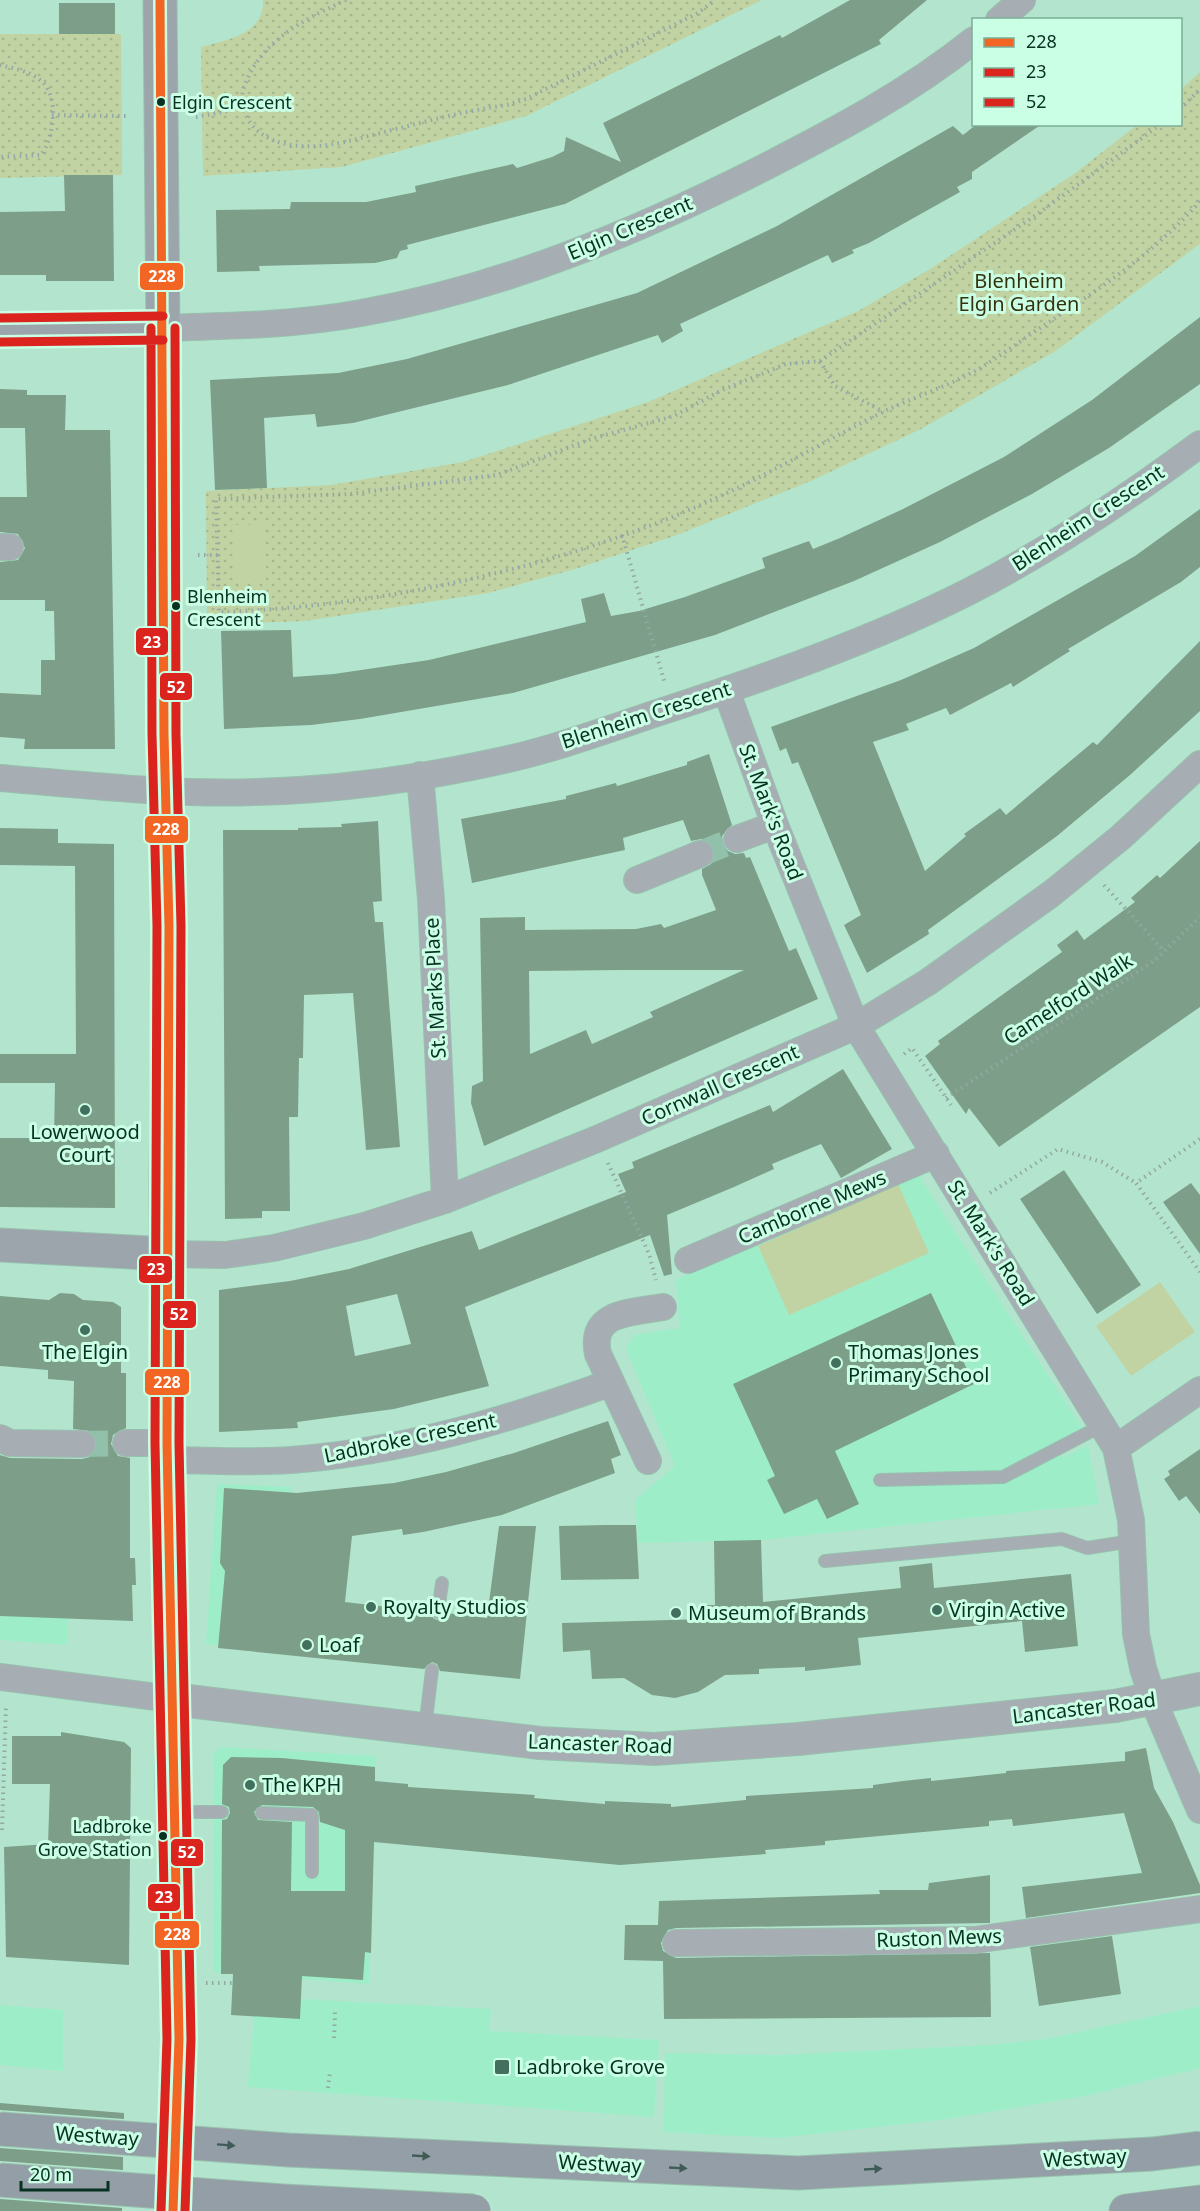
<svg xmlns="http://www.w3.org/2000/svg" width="1200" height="2211" viewBox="0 0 1200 2211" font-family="'Noto Sans',sans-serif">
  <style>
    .built { fill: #9eedc9 }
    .park { fill: url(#park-dots) }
    .pitch { fill: #c1d3a2 }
    .building { fill: #7d9f89; fill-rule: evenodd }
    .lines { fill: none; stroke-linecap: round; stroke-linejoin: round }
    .minor-tunnel { stroke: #91c1ab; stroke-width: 26; stroke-dasharray: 26 13; stroke-linecap: butt }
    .service-casing { stroke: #98c0ae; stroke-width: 14 }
    .minor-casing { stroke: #98c0ae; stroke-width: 28 }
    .tertiary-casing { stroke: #98c0ae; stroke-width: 34 }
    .secondary-casing { stroke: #98c0ae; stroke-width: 35 }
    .trunk-casing { stroke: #98c0ae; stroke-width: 35 }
    .path { stroke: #93a8a4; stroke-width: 4; stroke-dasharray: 1.5 4.5; stroke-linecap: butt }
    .service { stroke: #a6aeb4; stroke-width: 12 }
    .minor { stroke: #a6aeb4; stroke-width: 26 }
    .tertiary { stroke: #a6aeb4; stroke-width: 32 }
    .secondary { stroke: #9ca4ac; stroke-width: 33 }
    .trunk { stroke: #949ea6; stroke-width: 33 }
    .trunk-bridge-casing { stroke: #98c0ae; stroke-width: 35; stroke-linecap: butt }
    .trunk-bridge { stroke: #949ea6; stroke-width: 33 }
    .bus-1-casing { stroke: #caffe5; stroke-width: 14 }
    .bus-2-casing { stroke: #caffe5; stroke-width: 14 }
    .bus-3-casing { stroke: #caffe5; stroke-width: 14 }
    .bus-1 { stroke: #f26522; stroke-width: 9 }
    .bus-2 { stroke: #dc241f; stroke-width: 9 }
    .bus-3 { stroke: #dc241f; stroke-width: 9 }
    .oneway { fill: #3f5d56 }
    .bus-dot { fill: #073121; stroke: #caffe5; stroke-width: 2 }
    .poi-dot { fill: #43705e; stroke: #caffe5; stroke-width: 2 }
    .labels { text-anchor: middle; stroke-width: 6; stroke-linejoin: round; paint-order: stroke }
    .bus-label { font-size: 18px; fill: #073121; stroke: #caffe5; text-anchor: start }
    .street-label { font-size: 20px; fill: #073121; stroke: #caffe5 }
    .park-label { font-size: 20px; fill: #36320d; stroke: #caffe5 }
    .poi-label { font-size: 20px; fill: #073121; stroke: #caffe5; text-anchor: start }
    .line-badge { stroke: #caffe5; stroke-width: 2 }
    .badge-label { font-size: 16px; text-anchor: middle; font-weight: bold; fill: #fff }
  </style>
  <defs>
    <pattern id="park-dots" width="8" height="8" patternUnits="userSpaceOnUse" patternTransform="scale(1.5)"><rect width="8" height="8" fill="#c1d3a2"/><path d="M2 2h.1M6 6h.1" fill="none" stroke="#a4b68b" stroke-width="1.8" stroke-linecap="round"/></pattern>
  </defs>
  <rect width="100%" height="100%" fill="#b3e5ce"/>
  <path class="built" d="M916,1171L1082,1428L1056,1444L1063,1458L1088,1445L1099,1504L761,1540L638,1543L635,1500L675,1466L626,1349L634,1335L680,1328L676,1280Z
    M217,1484L291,1487L277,1653L206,1644Z
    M0,1490L70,1576L67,1645L0,1640Z
    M220,1747L376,1756L369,1984L302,1979L301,1999L491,2009L489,2031L659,2040L654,2117L248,2087L254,2016L231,2015L233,1974L213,1972V1754Z
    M0,2005L63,2010V2071L0,2065Z
    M1200,2006V2068L1085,2096L947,2119L778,2138L664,2132L665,2053L778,2055L992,2045L1046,2039Z"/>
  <path class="park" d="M263,0H762L526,116L342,167L203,176L201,47C226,40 265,34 263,0Z
    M0,34H121L122,175L0,178Z
    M1200,72V244L1054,352L923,428L813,480L677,535L575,569L488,593L305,621L207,625L206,491L331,485L463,462L648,402L858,311L930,269L1074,174L1137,125L1180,124L1181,89Z"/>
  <path class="pitch" d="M265,524L266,580L234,581L233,525Z
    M898,1184L929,1253L789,1315L758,1246Z
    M1160,1282L1195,1332L1131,1376L1096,1326Z"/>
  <path class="building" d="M850,0H927L879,40L881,44L565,204L407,245L408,249L400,251L397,258L375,263L259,266L260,271L217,272L216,210L290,209L291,202H366L416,192L415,186L513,164L517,168L552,157L564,151L566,137L621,162L603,123L780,35L782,38Z
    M59,3H115V34H59Z
    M977,124H1042L972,172V179L957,187L960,192L869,243L852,250L854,253L832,263L828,255L680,324L683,331L662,343L658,335L508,385L353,423L317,427L315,414L264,418L267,488L215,490L210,380L338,373L407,359L637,293L777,226L953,126L963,135Z
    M64,175H113L114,281H46V275H0V212L65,211Z
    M1200,317V384L1109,448L1032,494L940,542L854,581L715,635L513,693L360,719L311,725L224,729L221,631L291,630L293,677L334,674L429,660L586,622L581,599L604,593L611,616L639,611L685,597L765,568L762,558L809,541L813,549L840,538L903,509L1004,457L1092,400Z
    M0,389L27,390V395H66L65,430H110L115,749H24L25,739L0,737V693L41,695V660H55L54,611H45V600H0V562L18,560L25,548L18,534L0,532V497H27L25,428H0Z
    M1200,509V567L1181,582L1068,649L1070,651L1013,687L1011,683L950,715L946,708L906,724L909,730L873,742L925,871L966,836L964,834L1000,808L1006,815L1093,742L1097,745L1200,641V711L1130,775L1057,836L928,930L929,934L867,973L844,925L861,915L798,762L792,764L786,748L780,751L771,727L901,680L974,648L1135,556Z
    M709,754L732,825L722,836L723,845L728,851L735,854L744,853L746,858L750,857L789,951L796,948L818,999L484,1146L471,1103L472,1086L483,1081L480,918L525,917V930L636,929L661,924L664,928L716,910L702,875V869L711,864L715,855L709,842L701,839L691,841L683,820L623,838L625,850L472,883L461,819L566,799V796L616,783L617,786L687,765V762ZM623,970H744L650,1012L653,1017L592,1044L586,1030L530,1054L529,971Z
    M378,821L382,901L373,902L375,922H383L400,1147L366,1150L353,993L304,995L303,1058H299L298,1117H289L290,1211H262V1218L225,1219L223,830H298V828L342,827L341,824Z
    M0,828L58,829V843L114,844L115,1208L0,1207V1138H54L55,1083H0V1054H76L75,866L0,865Z
    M1200,841V1007L999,1147L969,1108L966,1114L925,1056L940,1044L938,1041L1062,952L1057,945L1077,930L1084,940L1135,902L1131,898L1157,875L1160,878Z
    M843,1069L892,1149L841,1178L821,1144L772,1164L774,1169L734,1187L667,1215L672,1274L664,1276L650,1235L465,1307L489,1386L394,1409L297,1422L298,1428L219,1432V1290L290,1281L349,1269L472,1231L479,1250L626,1192L618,1174L634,1168L632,1162L770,1105L773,1112ZM397,1294L411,1344L355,1356L346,1306Z
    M1064,1170L1141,1285L1097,1314L1020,1199Z
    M1191,1183L1200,1195V1254L1163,1202Z
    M60,1293L74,1294L83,1300L113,1302L121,1307V1373H126V1428L113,1435L111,1444L118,1456L130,1458V1558H135L136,1585H132L133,1621L0,1616V1455L10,1458L82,1459L90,1457L97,1445L90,1431L73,1429L74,1381L48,1379V1370L0,1366V1296L49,1300Z
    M931,1293L974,1384L835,1451L859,1504L827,1519L817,1499L784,1514L767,1480L775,1476L733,1384Z
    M608,1421L621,1455L611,1459L615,1473L502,1515L423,1532L403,1535L402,1529L352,1536L345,1602L430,1612L433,1618L437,1620L446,1613L487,1618L499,1526H536L520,1679L440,1671L437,1664L432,1662L424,1669L218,1648L225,1571L220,1563L224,1488L297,1493L394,1483L446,1472L514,1453Z
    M1200,1449V1514L1186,1496L1179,1501L1164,1479L1170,1475L1168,1471Z
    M606,1525H636L639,1579L561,1580L559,1526Z
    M761,1540L763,1602L901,1588L899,1567L932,1563L934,1588L1071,1574L1078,1646L1025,1652L1022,1621L858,1638L861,1665L805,1671V1667L759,1669V1674L725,1675L698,1692L675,1698L652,1695L624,1678L592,1679L590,1650L563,1652L562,1623L706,1619V1605H715L714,1541Z
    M61,1732L124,1742L131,1748L129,1965L6,1957L4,1847L48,1844L50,1784H12V1736H61Z
    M1146,1748L1154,1788L1173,1822L1200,1885V1893L1026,1918L1022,1887L1142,1873L1124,1813L1013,1826L1012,1819L989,1821V1826L825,1841V1845L765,1850L766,1854L620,1865L374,1842L371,1953L365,1952L363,1980L302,1976L300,2019L231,2015L233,1974H221L222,1820L227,1819L230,1813L229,1807L222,1804L223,1765L231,1757L282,1758L375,1767V1781L408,1784V1787L535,1795L534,1798L605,1804V1801L671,1804V1807L746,1800V1796L873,1788V1785L903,1781L931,1778V1781L1006,1773V1771L1125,1761V1752ZM262,1805L313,1807L319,1812L320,1822L345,1830V1891H291L292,1822L258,1820L254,1812Z
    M990,1875V1923L676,1928L668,1930L661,1943L663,1951L676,1958L990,1953L991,2017L664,2019L663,1961L624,1960L625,1925H658L659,1901L880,1894L879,1890H928L929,1883Z
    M1112,1936L1121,1994L1039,2006L1030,1947Z
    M0,2103L124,2113V2119L0,2110Z
    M0,2148L123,2157V2170L0,2161Z
    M0,2199L122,2208V2211H0Z"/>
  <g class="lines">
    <path class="minor-tunnel" d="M700,854L737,839
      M82,1444L126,1443"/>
    <defs>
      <path id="service" d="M880,1480L1003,1477L1103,1425
        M825,1561L1062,1539L1087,1548L1132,1541
        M438,1612L442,1583
        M425,1728L432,1670
        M174,1812H222
        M262,1813L312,1815V1872"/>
      <path id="minor" d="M999,20L1022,0
        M163,328C229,326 296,325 361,313C502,288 634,233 761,169C835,131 908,93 974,40
        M0,547H10
        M726,690L775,825L856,1026L1116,1448L1131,1520L1136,1634L1143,1668L1153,1700L1200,1810
        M420,775L431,899L445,1200
        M0,778C85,785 171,795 256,792C338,790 423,778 504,760C558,748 611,728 663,711C765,678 873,640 968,592C1050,550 1126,499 1200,444
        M737,839L775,825
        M637,880L700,854
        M168,1254L225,1255L274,1248L364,1226L445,1200L597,1139L856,1026L928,982L1051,894L1121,837L1200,764
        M688,1260L936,1154
        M0,1438L10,1443L82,1444
        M126,1443H167
        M1116,1448L1200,1390
        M168,1460C209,1460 250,1463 291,1460C402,1452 507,1420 610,1383
        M648,1461L598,1354C589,1311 631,1313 663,1307
        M0,1677L172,1699
        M676,1943L974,1940L1200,1909"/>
      <path id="tertiary" d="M172,1699L540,1743L654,1749L798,1739L1115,1706L1200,1689"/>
      <path id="secondary" d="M160,0L164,446V734L169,926L166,1181L167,1443L172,1786L179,2039L173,2211
        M0,330L163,328
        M0,1245L168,1254"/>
      <path id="trunk" d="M1126,2211L1200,2202"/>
    </defs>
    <use href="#service" class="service-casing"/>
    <use href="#minor" class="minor-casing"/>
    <use href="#tertiary" class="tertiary-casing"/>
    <use href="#secondary" class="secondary-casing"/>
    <use href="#trunk" class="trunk-casing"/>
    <path class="path" d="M346,0C306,19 264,38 246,82C240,95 241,108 249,121C260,138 281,145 301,146C327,148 352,140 377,134C420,123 463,111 507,105L526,99L698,13L715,0
      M0,65C13,68 29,71 40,80C60,94 54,139 41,155L0,157
      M1180,109L1200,89
      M52,115L127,116
      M196,117L243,108
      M1161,124L1036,215L820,361L786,364L720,391L674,416L591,439L497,475L350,494L216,499L219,612C381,607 568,566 716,498C774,472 828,439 885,411C914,397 946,387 975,371C998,358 1020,341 1043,326C1098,290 1157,251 1200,201
      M820,361L835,386L884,412
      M622,535L665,684
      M198,555H218
      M1104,885L1164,951
      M904,1054L912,1048L951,1105
      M946,1098L1154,961L1200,917
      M1200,1139L1136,1183L1200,1272
      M608,1163L649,1254L656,1280
      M990,1193L1058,1149L1102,1162L1136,1183
      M2,1830L6,1705
      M206,1983H232
      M334,2038L335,2012
      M328,2088L330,2072"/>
    <use href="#service" class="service"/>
    <use href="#minor" class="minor"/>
    <use href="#tertiary" class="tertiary"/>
    <use href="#secondary" class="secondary"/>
    <use href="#trunk" class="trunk"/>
    <defs>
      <path id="trunk-bridge" d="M0,2129L288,2150L798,2173L1152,2154L1200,2148
        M0,2180L283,2201L474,2211"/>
    </defs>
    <use href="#trunk-bridge" class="trunk-bridge-casing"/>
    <use href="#trunk-bridge" class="trunk-bridge"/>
    <defs>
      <path id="bus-1" d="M160,0L164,734L169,926L167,1443L179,2039L173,2211"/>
      <path id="bus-2" d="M151,328L152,734L157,926L155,1443L167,2039L161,2211
        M0,342L163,340"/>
      <path id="bus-3" d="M0,318L163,316
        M175,328L176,734L181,926L179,1443L191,2039L185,2211"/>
    </defs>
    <use href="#bus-1" class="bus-1-casing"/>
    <use href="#bus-2" class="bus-2-casing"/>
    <use href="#bus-3" class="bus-3-casing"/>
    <use href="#bus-1" class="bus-1"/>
    <use href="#bus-2" class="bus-2"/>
    <use href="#bus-3" class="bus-3"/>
  </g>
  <defs><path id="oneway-solid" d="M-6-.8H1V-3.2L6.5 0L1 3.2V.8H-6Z" transform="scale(1.5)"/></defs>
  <g class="oneway">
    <use href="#oneway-solid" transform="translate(226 2145) rotate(4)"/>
    <use href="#oneway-solid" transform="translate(421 2156) rotate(3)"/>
    <use href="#oneway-solid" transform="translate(678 2168) rotate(3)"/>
    <use href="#oneway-solid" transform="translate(873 2169) rotate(-3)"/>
  </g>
  <g class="bus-dot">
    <circle cx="161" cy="102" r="5"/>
    <circle cx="176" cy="606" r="5"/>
    <circle cx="163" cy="1836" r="5"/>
  </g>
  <g class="poi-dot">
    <circle cx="85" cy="1110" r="6"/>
    <circle cx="85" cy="1330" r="6"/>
    <circle cx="836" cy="1363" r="6"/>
    <circle cx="371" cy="1607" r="6"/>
    <circle cx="937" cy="1610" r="6"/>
    <circle cx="676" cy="1613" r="6"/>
    <circle cx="307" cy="1645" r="6"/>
    <circle cx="250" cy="1785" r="6"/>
    <rect x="494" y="2059" width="16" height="16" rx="3"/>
  </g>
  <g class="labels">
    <g class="bus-label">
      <text x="172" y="109">Elgin Crescent</text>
      <text x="187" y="603">Blenheim<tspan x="187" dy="23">Crescent</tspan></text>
      <text x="152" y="1833" text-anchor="end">Ladbroke<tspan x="152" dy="23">Grove Station</tspan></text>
    </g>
    <g class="street-label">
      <text transform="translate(630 228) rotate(-23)" y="7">Elgin Crescent</text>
      <text transform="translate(1088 518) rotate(-33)" y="7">Blenheim Crescent</text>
      <text transform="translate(646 715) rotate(-18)" y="7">Blenheim Crescent</text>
      <text transform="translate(771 812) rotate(69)" y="7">St. Mark's Road</text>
      <text transform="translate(435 988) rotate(-93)" y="7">St. Marks Place</text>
      <text transform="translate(1068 999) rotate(-33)" y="7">Camelford Walk</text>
      <text transform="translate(720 1085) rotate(-24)" y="7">Cornwall Crescent</text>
      <text transform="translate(812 1207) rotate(-23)" y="7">Camborne Mews</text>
      <text transform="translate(991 1243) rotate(58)" y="7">St. Mark's Road</text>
      <text transform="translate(410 1438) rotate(-12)" y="7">Ladbroke Crescent</text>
      <text transform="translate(1084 1708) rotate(-7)" y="7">Lancaster Road</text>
      <text transform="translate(600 1744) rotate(2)" y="7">Lancaster Road</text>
      <text transform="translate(939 1938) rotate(-2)" y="7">Ruston Mews</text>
      <text transform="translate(97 2136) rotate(4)" y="7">Westway</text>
      <text transform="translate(1085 2158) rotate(-3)" y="7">Westway</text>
      <text transform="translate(600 2164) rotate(3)" y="7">Westway</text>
    </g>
    <g class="park-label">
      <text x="1019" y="288">Blenheim<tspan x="1019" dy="23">Elgin Garden</tspan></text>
    </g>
    <g class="poi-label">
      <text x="85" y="1139" text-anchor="middle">Lowerwood<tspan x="85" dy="23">Court</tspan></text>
      <text x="85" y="1359" text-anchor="middle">The Elgin</text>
      <text x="848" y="1359">Thomas Jones<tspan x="848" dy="23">Primary School</tspan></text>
      <text x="383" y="1614">Royalty Studios</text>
      <text x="949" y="1617">Virgin Active</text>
      <text x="688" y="1620">Museum of Brands</text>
      <text x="319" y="1652">Loaf</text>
      <text x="262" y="1792">The KPH</text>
      <text x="516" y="2074">Ladbroke Grove</text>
    </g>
  </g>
  <g class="line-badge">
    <rect x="139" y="262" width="45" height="29" rx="6" fill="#f26522"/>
    <rect x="135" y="627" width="34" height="29" rx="6" fill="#dc241f"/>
    <rect x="159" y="672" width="34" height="29" rx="6" fill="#dc241f"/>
    <rect x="144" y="815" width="45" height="29" rx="6" fill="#f26522"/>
    <rect x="138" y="1255" width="35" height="29" rx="6" fill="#dc241f"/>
    <rect x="162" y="1300" width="35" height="29" rx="6" fill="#dc241f"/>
    <rect x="144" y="1368" width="46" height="28" rx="6" fill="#f26522"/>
    <rect x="170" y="1838" width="34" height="29" rx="6" fill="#dc241f"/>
    <rect x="147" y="1883" width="34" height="29" rx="6" fill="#dc241f"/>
    <rect x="154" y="1920" width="46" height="29" rx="6" fill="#f26522"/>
  </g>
  <g class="badge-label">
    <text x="162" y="282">228</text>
    <text x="152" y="648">23</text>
    <text x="176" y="693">52</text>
    <text x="166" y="835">228</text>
    <text x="156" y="1275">23</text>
    <text x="179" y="1320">52</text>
    <text x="167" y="1388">228</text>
    <text x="187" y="1858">52</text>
    <text x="164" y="1903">23</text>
    <text x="177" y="1940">228</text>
  </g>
  <rect x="972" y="18" width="210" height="108" fill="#caffe5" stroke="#7cad97" stroke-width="1.5"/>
  <rect x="984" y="38" width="30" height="9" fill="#f26522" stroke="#7cad97" stroke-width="1.5"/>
  <text x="1026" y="48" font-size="18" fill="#073121">228</text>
  <rect x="984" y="68" width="30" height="9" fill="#dc241f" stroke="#7cad97" stroke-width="1.5"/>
  <text x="1026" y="78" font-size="18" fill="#073121">23</text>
  <rect x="984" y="98" width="30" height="9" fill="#dc241f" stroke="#7cad97" stroke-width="1.5"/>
  <text x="1026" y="108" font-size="18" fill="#073121">52</text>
  <path d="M21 2181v9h87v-9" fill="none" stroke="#073121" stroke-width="3"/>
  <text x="30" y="2181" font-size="18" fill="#073121" stroke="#caffe5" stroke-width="4.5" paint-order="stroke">20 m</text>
</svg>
